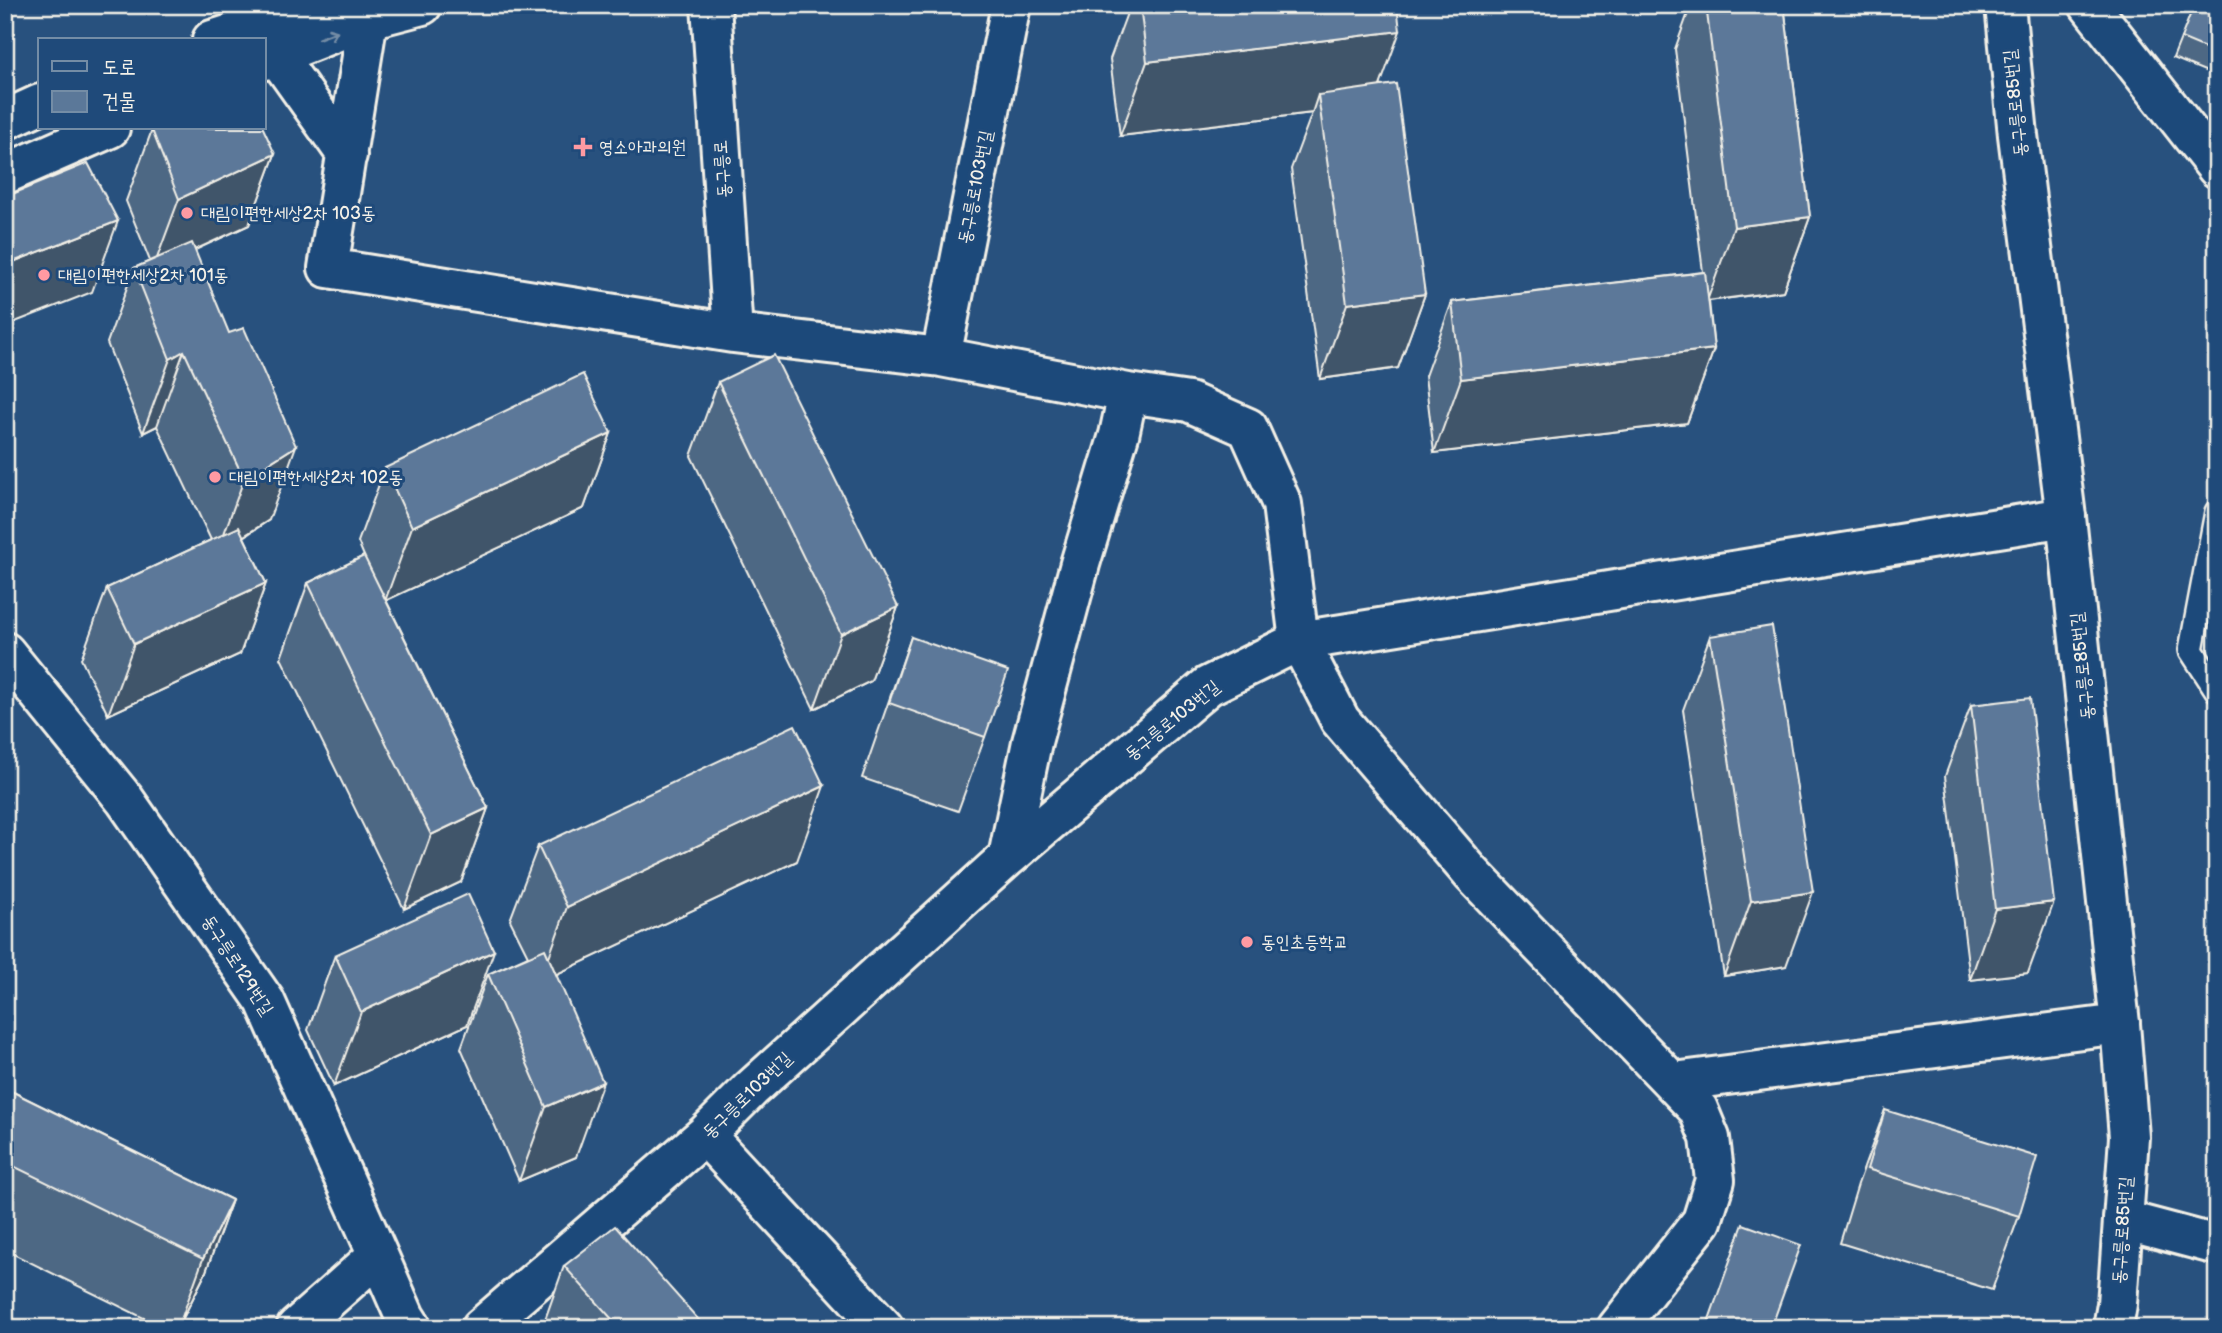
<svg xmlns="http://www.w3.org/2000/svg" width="2222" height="1333" viewBox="0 0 2222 1333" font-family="'Balsamiq Sans','Poor Story',sans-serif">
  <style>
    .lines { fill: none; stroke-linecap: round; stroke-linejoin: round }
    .service-casing { stroke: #f4f1e8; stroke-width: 28 }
    .minor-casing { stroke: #f4f1e8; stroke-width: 44 }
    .tertiary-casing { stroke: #f4f1e8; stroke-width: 44 }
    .primary-casing { stroke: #f4f1e8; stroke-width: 44 }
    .service { stroke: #1f4a7a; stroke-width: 23 }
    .minor { stroke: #1f4a7a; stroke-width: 38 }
    .tertiary { stroke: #1f4a7a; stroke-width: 38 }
    .primary { stroke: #1f4a7a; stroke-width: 38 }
    .wall { fill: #4e6784; stroke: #f4f1e8; stroke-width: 2 }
    .shaded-wall { fill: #40546b; stroke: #f4f1e8; stroke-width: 2 }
    .building { fill: #5b7899; stroke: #f4f1e8; stroke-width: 2 }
    .oneway { stroke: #748da6 }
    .poi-dot { fill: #ff9aa2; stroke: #1f4a7a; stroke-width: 2.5 }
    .labels { text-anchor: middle; stroke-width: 6; stroke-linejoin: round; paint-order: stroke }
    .street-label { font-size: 18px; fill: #f4f1e8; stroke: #1f4a7a }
    .poi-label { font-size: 18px; fill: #f4f1e8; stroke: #1f4a7a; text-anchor: start }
  </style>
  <rect width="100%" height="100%" fill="#28517e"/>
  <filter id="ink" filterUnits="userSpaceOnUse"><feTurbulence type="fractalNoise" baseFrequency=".0143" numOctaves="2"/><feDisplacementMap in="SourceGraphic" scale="14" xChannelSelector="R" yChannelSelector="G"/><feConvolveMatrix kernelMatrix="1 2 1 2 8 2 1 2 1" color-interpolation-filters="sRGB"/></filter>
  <g filter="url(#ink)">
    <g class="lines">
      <defs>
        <path id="service" d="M2217,512L2191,650L2217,690"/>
        <path id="minor" d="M711,5L733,333
          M2089,5L2217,168
          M368,19L328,268L733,333L941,357
          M276,55L347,155
          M5,652L125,800L265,1001L378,1255L296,1328
          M1008,857L1032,742L1080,564L1119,435L1128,393
          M1674,1082L2120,1024
          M705,1135L884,1328
          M2123,1220L2217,1245
          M378,1255L405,1317L412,1328
          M481,1328L705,1135L751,1089L1008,857L1208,686L1299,641L1282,504L1248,428L1189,402L1128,393L941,357L1011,5
          M1617,1328L1702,1221L1715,1180L1710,1138L1698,1109L1472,874L1340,720L1299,641L2066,517"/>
        <path id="tertiary" d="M2005,5L2018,135L2066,517L2120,1024L2129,1137L2117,1304L2113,1328"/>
        <path id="primary" d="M212,40L322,5
          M264,60L368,19L422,5
          M5,120L40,104
          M5,174L110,128"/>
      </defs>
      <use href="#service" class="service-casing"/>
      <use href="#minor" class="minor-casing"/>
      <use href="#tertiary" class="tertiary-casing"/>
      <use href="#primary" class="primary-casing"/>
      <use href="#service" class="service"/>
      <use href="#minor" class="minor"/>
      <use href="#tertiary" class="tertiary"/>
      <use href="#primary" class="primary"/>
    </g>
    <path class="wall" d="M1130,5H1397L1380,87L1425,294L1398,368L1320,379L1291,169L1312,113L1120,136L1110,59Z
      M1691,5H1784L1810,217L1783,291L1709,301L1714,349L1687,423L1434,453L1425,376L1452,302L1703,272L1675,49Z
      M2217,5V76L2173,58L2181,38Z
      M152,130L275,154L249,225L195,250L269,520L244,537L266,583L240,654L108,715L81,659L107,588L211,540L157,426L143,433L107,343L134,268L150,261L126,201Z
      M718,382L898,607L871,681L814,709L691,456Z
      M611,433L584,508L386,600L488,808L461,882L404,909L281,658L308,583L364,556L358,542L385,468Z
      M1710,636L1786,966L1724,976L1683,710Z
      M911,637L985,737L958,811L862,778Z
      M1971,705L2028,973L1970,980L1945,776Z
      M538,846L797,861L556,974L576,1157L519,1181L461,1048L488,974L528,956L510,920Z
      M335,955L467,1025L334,1086L308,1030Z
      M5,1088L232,1200L205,1274L178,1328H164L5,1250Z
      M1885,1110L2019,1216L1992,1290L1840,1243L1858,1184Z
      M564,1266L706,1328H542Z
      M2217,1298V1328H2206Z"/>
    <path class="shaded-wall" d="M1400,31L1373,105L1318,95L1312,113L1120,136L1147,62Z
      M275,154L249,225L153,269L179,199Z
      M1810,217L1783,291L1707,301L1734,227Z
      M118,221L92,292L5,326V265Z
      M1425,294L1398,368L1320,379L1347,304Z
      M1714,349L1687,423L1434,453L1461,379Z
      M184,351L157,426L143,433L170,359Z
      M611,433L584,508L385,601L412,527Z
      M296,446L269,520L217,553L244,479Z
      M266,583L240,654L108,715L134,644Z
      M898,607L871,681L814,709L841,634Z
      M824,786L797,861L540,982L567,907Z
      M488,808L461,882L404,909L431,835Z
      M1813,892L1786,966L1724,976L1751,901Z
      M2054,902L2028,973L1970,980L1995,909Z
      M494,951L467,1025L334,1086L361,1012Z
      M603,1082L576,1157L519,1181L546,1107Z
      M232,1200L205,1274L178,1328L203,1259Z"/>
    <path class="building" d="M1140,5H1397L1400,31L1147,62Z
      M1706,5H1784L1810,217L1734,227Z
      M2194,5H2217V53L2181,38Z
      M1396,84L1425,294L1347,304L1318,95Z
      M158,128H263L275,154L179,199L152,130Z
      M88,163L118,221L5,265V197Z
      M192,243L229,333L244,328L296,446L244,479L184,351L170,359L134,268Z
      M1705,272L1714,349L1461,379L1452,302Z
      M774,355L898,607L841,634L718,382Z
      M583,374L611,433L412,527L385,468Z
      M239,527L266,583L134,644L107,588Z
      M364,556L488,808L431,835L308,583Z
      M1772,626L1813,892L1751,901L1710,636Z
      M911,637L1008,671L985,737L889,703Z
      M2030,698L2054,902L1995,909L1971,705Z
      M795,725L824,786L567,907L538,846Z
      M5,800L10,802L5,812Z
      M468,894L494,951L361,1012L335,955Z
      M545,949L603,1082L546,1107L488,974Z
      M5,1088L232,1200L203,1259L5,1162Z
      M1885,1110L2037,1157L2019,1216L1867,1169Z
      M1743,1224L1801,1245L1771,1328H1706Z
      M615,1226L706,1328H620L564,1266Z
      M2217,1302V1328H2210Z"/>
    <defs><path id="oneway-shaft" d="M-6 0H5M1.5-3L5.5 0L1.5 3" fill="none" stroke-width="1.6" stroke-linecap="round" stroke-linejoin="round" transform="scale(1.75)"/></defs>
    <use class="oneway" href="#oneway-shaft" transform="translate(328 35) rotate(-21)"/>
  </g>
  <g class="poi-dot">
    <path d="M579.5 136.5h7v7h7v7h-7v7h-7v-7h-7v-7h7z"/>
    <circle cx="187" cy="213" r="7"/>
    <circle cx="44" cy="275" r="7"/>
    <circle cx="215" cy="477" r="7"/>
    <circle cx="1247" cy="942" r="7"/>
  </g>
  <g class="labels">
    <g class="street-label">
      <text transform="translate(2015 103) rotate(-96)" y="6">동구릉로85번길</text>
      <text transform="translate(722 169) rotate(-94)" y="6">동구릉로</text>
      <text transform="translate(975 187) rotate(-79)" y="6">동구릉로103번길</text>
      <text transform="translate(2082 666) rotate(-96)" y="6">동구릉로85번길</text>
      <text transform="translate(1172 720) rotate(-39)" y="6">동구릉로103번길</text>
      <text transform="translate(238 965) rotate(57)" y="6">동구릉로129번길</text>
      <text transform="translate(747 1095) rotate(-44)" y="6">동구릉로103번길</text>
      <text transform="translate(2122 1230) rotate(-86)" y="6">동구릉로85번길</text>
    </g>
    <g class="poi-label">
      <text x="599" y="153">영소아과의원</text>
      <text x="201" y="219">대림이편한세상2차 103동</text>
      <text x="58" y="281">대림이편한세상2차 101동</text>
      <text x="229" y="483">대림이편한세상2차 102동</text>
      <text x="1261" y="948">동인초등학교</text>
    </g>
  </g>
  <rect width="2222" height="1333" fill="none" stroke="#1f4a7a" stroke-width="28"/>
  <rect x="14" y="14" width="2194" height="1305" fill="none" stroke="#f4f1e8" stroke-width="2.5" filter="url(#ink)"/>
  <rect x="38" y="38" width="228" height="91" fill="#1f4a7a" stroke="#748da6" stroke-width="2"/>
  <rect x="52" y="61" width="35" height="10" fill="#1f4a7a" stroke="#748da6" stroke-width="2"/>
  <text x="102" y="74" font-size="21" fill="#f4f1e8">도로</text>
  <rect x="52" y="91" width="35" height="21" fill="#5b7899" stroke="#748da6" stroke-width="2"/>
  <text x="102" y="108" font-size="21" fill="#f4f1e8">건물</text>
</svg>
